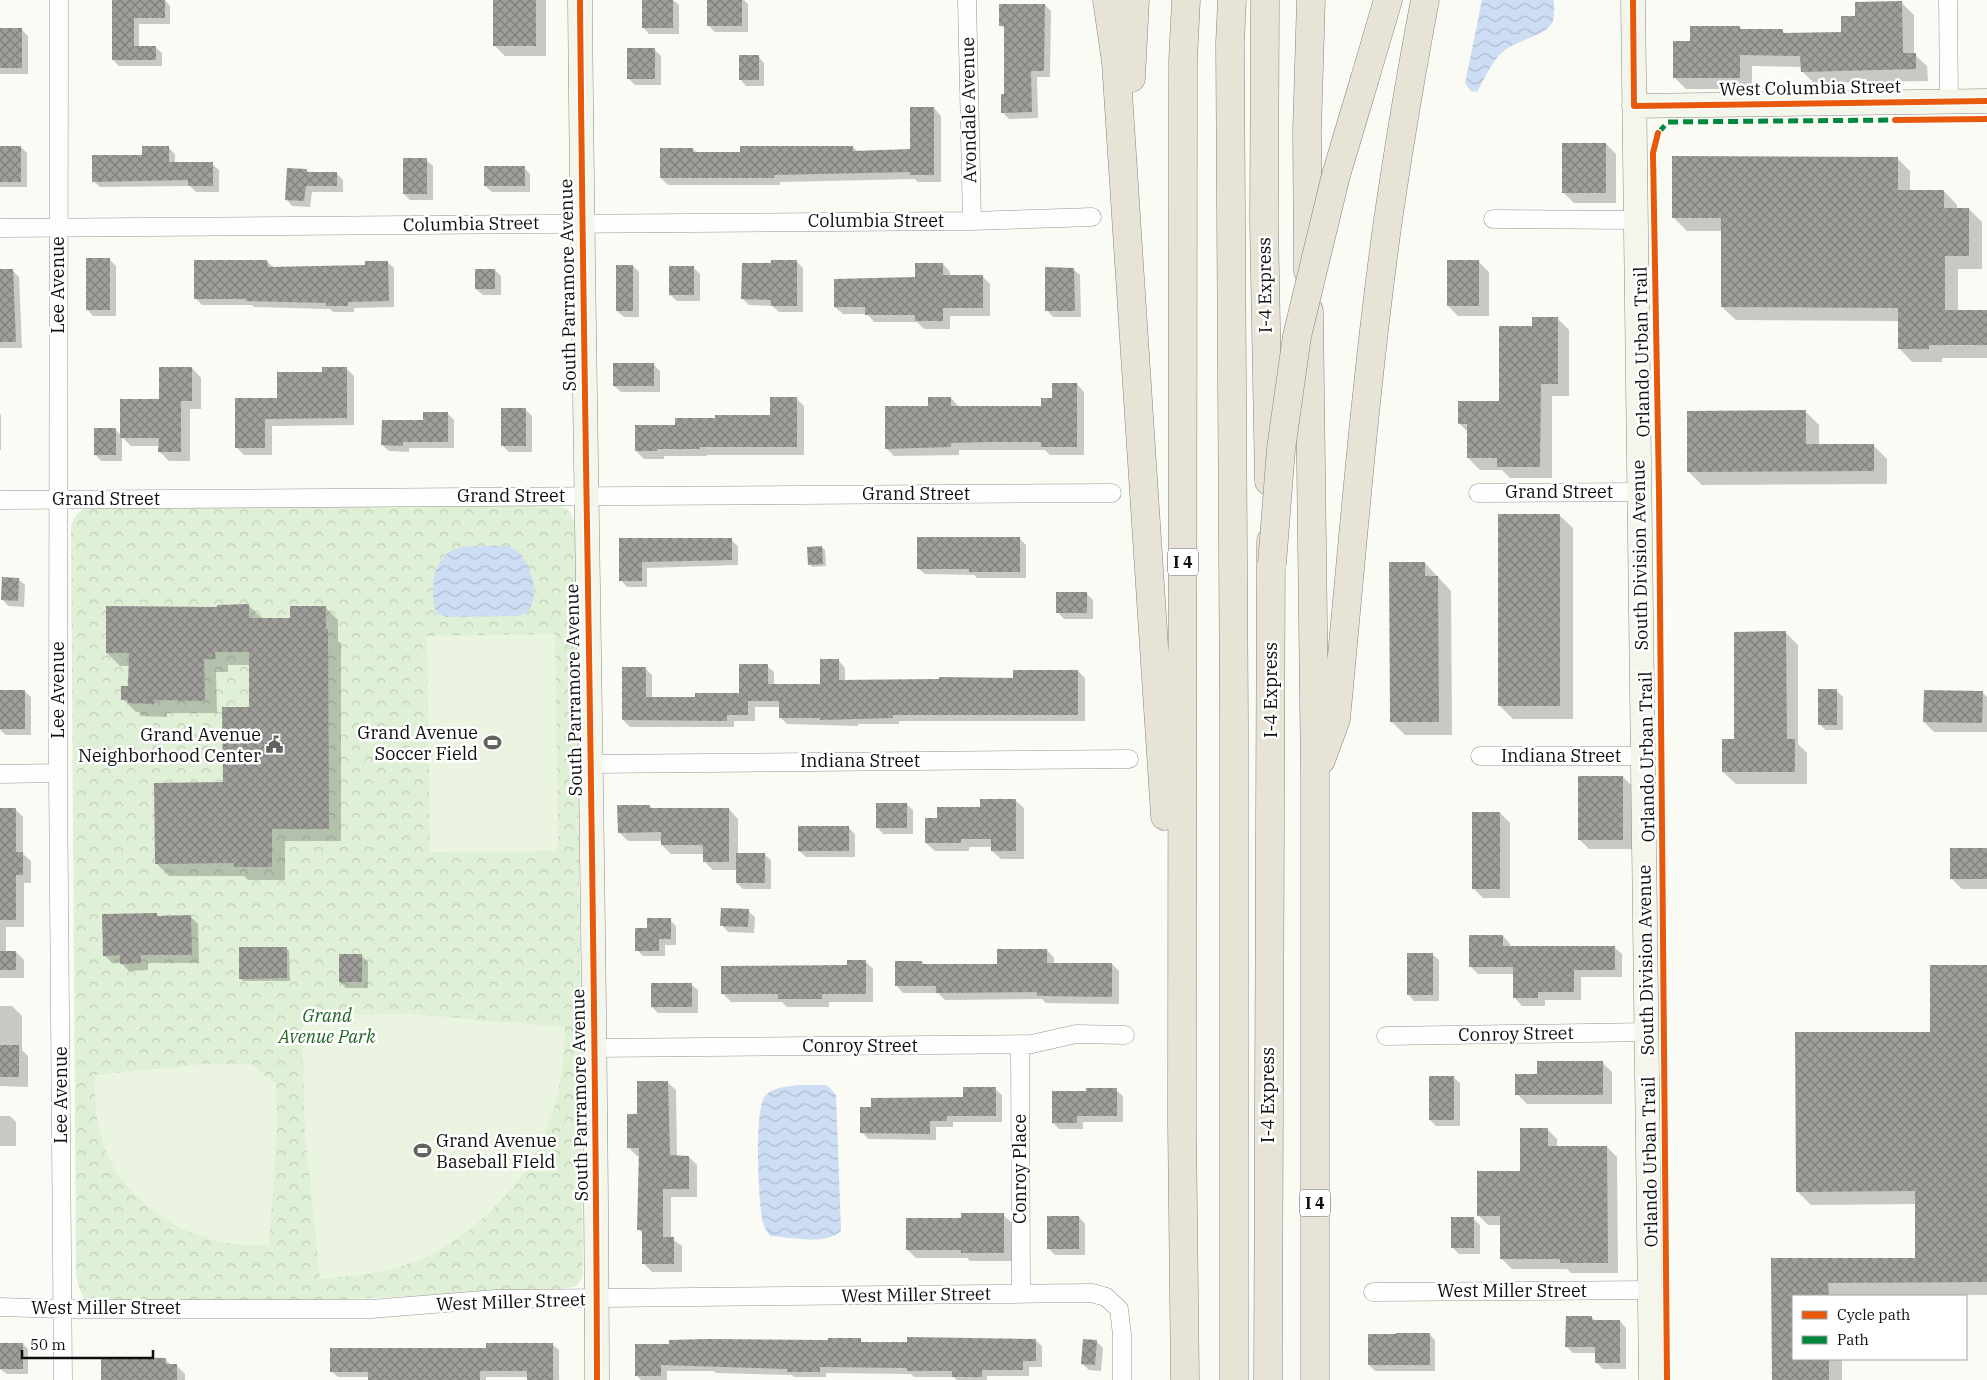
<svg xmlns="http://www.w3.org/2000/svg" width="1987" height="1380" viewBox="0 0 1987 1380" font-family="'IBM Plex Serif',serif">
  <style>
    .park { fill: url(#park-crowns) }
    .pitch { fill: #eaf4e0 }
    .water { fill: url(#water-waves) }
    .shadow { fill: #0003 }
    .building { fill: url(#building-cross-hatch) }
    .lines { fill: none; stroke-linecap: round; stroke-linejoin: round }
    .street-casing { stroke: #959593; stroke-width: 19 }
    .secondary-casing { stroke: #8c8c89; stroke-width: 25 }
    .highway-casing { stroke: #838380; stroke-width: 29 }
    .street { stroke: #fefefe; stroke-width: 18 }
    .secondary { stroke: #f4f5eb; stroke-width: 24 }
    .highway { stroke: #e8e3d7; stroke-width: 28 }
    .highway-bridge-casing { stroke: #838380; stroke-width: 29; stroke-linecap: butt }
    .highway-bridge { stroke: #e8e3d7; stroke-width: 28 }
    .quiet { stroke: #00873e; stroke-width: 5; stroke-dasharray: 10 5; stroke-linecap: butt }
    .cycleway-casing { stroke: #fff; stroke-width: 9 }
    .cycleway { stroke: #e8590c; stroke-width: 6 }
    .labels { text-anchor: middle; stroke-width: 5; stroke-linejoin: round; paint-order: stroke }
    .shield { fill: #fff; stroke: #575757; stroke-width: 1 }
    .shield-label { font-size: 16px; font-weight: bold; fill: #0f0f0f }
    .street-label { font-size: 18px; fill: #0f0f0f; stroke: #fff }
    .poi-label { font-size: 18px; fill: #0f0f0f; stroke: #fff; text-anchor: end }
    .park-label { font-size: 18px; font-style: italic; fill: #226424; stroke: #fff }
  </style>
  <defs>
    <pattern id="park-crowns" width="20" height="18" patternUnits="userSpaceOnUse" patternTransform="scale(1.25)"><rect width="20" height="18" fill="#e0f0d6"/><path d="M2 6a3 3 0 1 1 6 0M12 15a3 3 0 1 1 6 0" fill="none" stroke="#bfcdb6"/></pattern>
    <pattern id="water-waves" width="16" height="10" patternUnits="userSpaceOnUse" patternTransform="scale(1.25)"><rect width="16" height="10" fill="#cdddf4"/><path d="M0 5q4-4 8 0t8 0" fill="none" stroke="#afbcd0"/></pattern>
    <pattern id="building-cross-hatch" width="8" height="8" patternUnits="userSpaceOnUse" patternTransform="scale(1.25)"><rect width="8" height="8" fill="#9f9e9a"/><path d="M0 0l8 8M0 8l8-8" fill="none" stroke="#807f7c"/></pattern>
  </defs>
  <rect width="100%" height="100%" fill="#fbfbf5"/>
  <path class="park" d="M559,505L570,512L576,525L583,1276L577,1286C543,1294 506,1290 471,1292C345,1302 218,1302 91,1304C80,1296 78,1286 76,1273L71,527C74,515 78,511 90,507Z"/>
  <path class="pitch" d="M555,634L558,851L430,852L427,636Z
    M410,1014L565,1027C564,1106 541,1168 480,1221C458,1240 433,1256 405,1265C378,1274 348,1276 320,1279L305,1132L302,1028L314,1015Z
    M203,1064H251L276,1084L277,1132L269,1245C193,1251 113,1202 98,1125C95,1109 95,1092 95,1075Z"/>
  <path class="water" d="M1482,0H1554C1554,7 1555,17 1552,23C1545,36 1517,40 1505,50C1492,60 1485,78 1477,92L1471,91L1465,83Z
    M508,546C511,548 516,550 518,552C532,563 540,597 528,611C526,614 521,615 518,616L447,617L437,614C429,596 432,559 453,550C466,544 493,546 508,546Z
    M797,1085H827L836,1095L841,1231C824,1246 791,1237 770,1236C767,1232 764,1227 763,1222C758,1203 754,1110 765,1096C773,1087 786,1087 797,1085Z"/>
  <path class="shadow" d="M113,0H165L170,6V24H139V47H155L162,53V66H119L113,60Z
    M495,0H546V56H505L495,46Z
    M643,0H673L679,5V34H649L643,27Z
    M709,0H744L748,4V32H715L709,26Z
    M1902,3L1914,15V54L1927,66L1928,81L1814,83L1802,71V67L1752,66V89H1686L1674,77L1692,42L1740,28L1742,30L1782,31L1786,34L1843,33L1856,17Z
    M1045,5L1051,11L1050,77H1037L1038,118L1009,119L1002,112L1005,95V29L1001,25Z
    M0,30H22L28,36V74H0Z
    M654,49L661,56V85H635L628,78Z
    M758,56L764,63V86H746L740,79Z
    M934,108L941,116V182H918L915,179L780,182V185H668L661,178L693,149L697,153H741L853,147L858,152L911,151Z
    M1606,144L1616,154V203H1574L1564,193Z
    M0,147H21L27,153V187H0Z
    M168,147L175,154V164H212L219,170V192H196L190,186L100,187L93,181L144,156Z
    M1897,158L1910,171V191H1944L1957,205V209H1969L1982,222V269H1958V312H1987V358H1942V362H1912L1899,348V321L1736,320L1722,307V231H1687L1674,218Z
    M426,160L433,166V200H410L404,194Z
    M524,167L530,174V192H492L485,186Z
    M307,171L309,173H336L343,180V192H312L310,207L292,206L286,199Z
    M109,259L116,266V316H93L87,309Z
    M267,261L274,268L367,266L387,262L394,268V307L354,308V312H333L330,309L254,307L252,305H202L195,298Z
    M797,262L803,268V312H779L772,306L749,305L743,299L772,264Z
    M1479,262L1489,272V316H1458L1448,306Z
    M943,264L950,272V276H982L990,284V316H950V329H924L917,322H874L867,314H843L835,307L916,279Z
    M633,266L639,272V317H624L617,311Z
    M693,267L700,274V301H677L670,295Z
    M1073,269L1080,275L1081,317H1053L1047,310Z
    M0,270L13,271L19,277L22,348H0Z
    M495,270L501,276V295H483L476,289Z
    M1557,318L1569,330V396H1552V478H1510L1502,470H1480L1468,458V432L1459,423L1500,402L1533,327Z
    M653,364L660,371V392H621L614,386Z
    M192,368L201,378V409H190V461H169L160,452V446H131L122,437V461H101L95,454L115,429L122,436Z
    M346,368L354,376V425L272,426V455H244L236,447L278,399L323,373Z
    M1077,384L1084,392V455H1050L1045,450H959V455L894,456L886,448L929,407L951,398L959,407H1043Z
    M797,399L804,406V455H707V456H664V459H644L636,451L676,427L716,419L771,416Z
    M525,409L532,416V452H509L502,445Z
    M1805,411L1819,425V446L1873,445L1887,459V484L1702,485L1688,471Z
    M0,414L1,415V450H0Z
    M448,414L454,420V448H409V452L389,451L382,445L424,422Z
    M1559,515L1573,528V719H1513L1500,706Z
    M1019,538L1026,545V578H977L974,575L925,574L918,568Z
    M621,540H731L738,546V565L647,568V587H627L621,580Z
    M822,547L825,550L826,566L812,567L810,564Z
    M1425,563L1451,591L1452,735H1405L1391,721Z
    M18,579L25,585L24,607L8,606L2,599Z
    M1087,594L1093,600V619H1064L1058,612Z
    M249,606L263,619H291L325,607L338,620V641L341,643V841H285V880H248L244,876H169L156,863L224,784L250,708V665H228V672H216L217,713H167V717L142,716L139,712H136L123,699L129,687L130,666H120L107,653L218,608Z
    M1786,633L1798,645V744L1807,753V784H1736L1723,772L1736,740Z
    M839,661L845,668V681L1014,679L1078,671L1085,678V721H899V724H858V726L787,724L780,717V707H755V721H734V727H630L623,720L645,668L652,675V698H696L740,694L767,666L774,672V685H821Z
    M1836,690L1843,697V730H1826L1819,724Z
    M0,691H24L31,697V735H6L0,730Z
    M1982,692L1987,697V732H1934L1924,722Z
    M1623,777L1633,787V849H1589L1579,839Z
    M1015,800L1024,808V859H1001L992,851V847H969V851H935L926,843L981,808Z
    M906,804L913,810V834H883L877,827Z
    M649,806L653,809H729L738,819V854H764L771,860V889H743L737,883V870H713L704,861V854H671L662,845V841H628L619,832Z
    M0,809H15L23,817V854L31,861V883H24V927H6V952H16L24,960V978H0Z
    M1500,813L1510,823V898H1483L1473,888Z
    M849,828L855,834V857H806L799,851Z
    M1987,849V889H1962L1952,879Z
    M748,911L755,917L754,933L728,932L722,925Z
    M156,914L159,917L190,916L198,924L199,963H148V970L129,971L121,963H112L104,955Z
    M670,920L676,926V945H665V956H643L637,950Z
    M1503,936L1510,944V947H1614L1622,954V977H1581V1000H1545V1006H1522L1515,998V974H1478L1470,966Z
    M286,948L289,951L290,981H243L240,978Z
    M1047,950L1054,958V964H1112L1119,971V1004L1046,1003L1042,999L945,1000L938,993H903L896,985L922,962L925,965H999Z
    M1432,954L1439,960V1001H1414L1408,994Z
    M361,955L368,962V988H346L340,982Z
    M865,961L873,969V1002H829V1007H787L782,1002H731L723,994Z
    M1987,966V1295L1793,1296V1359H1842V1380H1773L1772,1259H1916V1204L1811,1205L1797,1191Z
    M691,984L698,990V1013H658L652,1007Z
    M0,1006H12L22,1016V1050L28,1056V1087L0,1086Z
    M1602,1062L1612,1072V1104H1527L1517,1094L1538,1076Z
    M1453,1077L1460,1083V1126H1436L1430,1120Z
    M667,1082L676,1090L677,1157H689L697,1165V1197H671V1238L682,1246V1272H652L644,1264V1234L639,1230L640,1156H637L628,1147L638,1115Z
    M995,1089L1002,1095V1122H953V1127H936V1140L868,1139L862,1132Z
    M1116,1090L1123,1096V1122H1083V1129H1059L1053,1123V1092Z
    M0,1116H10L16,1122V1146H0Z
    M1547,1129L1557,1139V1147H1607L1617,1157L1618,1273H1571L1567,1269H1512L1502,1259V1225H1488L1478,1215L1521,1172Z
    M1003,1215L1012,1223V1261H970L967,1258H916L907,1249L962,1219Z
    M1079,1217L1085,1224V1255H1055L1048,1248Z
    M1473,1218L1480,1225V1254H1459L1452,1247Z
    M1591,1317L1596,1321H1620L1626,1328V1369H1603L1596,1362V1353H1573L1567,1347Z
    M1429,1334L1435,1340V1371H1375L1369,1365Z
    M860,1340L864,1343L1035,1340L1042,1346V1367H1029V1376H987V1380H957L954,1377H914L911,1374L826,1373V1377H794L792,1375L716,1373L714,1371H667V1380H641L637,1376V1345Z
    M1097,1342L1103,1348L1101,1371L1089,1370L1082,1364Z
    M23,1344L28,1349V1374H7L0,1369V1346Z
    M552,1344L559,1350V1380H528V1377H486V1380H369V1377H338L331,1371Z
    M165,1359L171,1365H176L185,1374V1380H103Z"/>
  <path class="building" d="M112,0H165V18H134V46H156V60H112Z
    M493,0H536V46H493Z
    M642,0H673V28H642Z
    M707,0H742V26H707Z
    M1902,1L1903,53H1916V69L1801,72L1800,56L1740,55V78H1673V41H1690V26H1740V29H1783V33L1841,32V16H1855V2Z
    M999,4H1045L1044,71H1031L1032,112L1001,113V94H1004V26H999Z
    M0,28H22V68H0Z
    M627,48H655V79H627Z
    M739,55H759V80H739Z
    M910,107H934V175H910V172L774,175V178H660V148H693V152H740V146H853V151L910,149Z
    M1562,143H1606V193H1562Z
    M0,146H21V182H0Z
    M142,146H169V162H213V186H188V180L92,182V155H142Z
    M1672,156L1898,157V190H1944V208H1969V256H1945V310H1987V345H1929V349H1898V308L1721,307V218H1672Z
    M403,158H427V194H403Z
    M484,166H525V186H484Z
    M287,168L307,169V172H337V186H306L304,201L285,200Z
    M86,258H110V310H86Z
    M194,260H267L268,267L365,265V261H388L389,301L348,302V306H326V303L246,301V299H194Z
    M771,260H797V306H771V300L741,299L742,263H771Z
    M1447,260H1479V306H1447Z
    M915,263H943V275H983V308H943V321H915V315H865V307H834V279L915,277Z
    M616,265H633V311H616Z
    M669,266H694V295H669Z
    M1045,267L1074,268L1075,311H1045Z
    M0,269H13L16,342H0Z
    M475,269H495V289H475Z
    M1532,317H1558V384H1541L1540,467H1497V458H1467V424H1458V401H1499V326H1532Z
    M613,363H654V386H613Z
    M159,367H192V401H181V452H158L159,438H120V399H159Z
    M322,367H347V418L265,419V448H235V398H277V372H322Z
    M1052,383H1077V447H1041V442H988L951,443V447L885,449V406H928V397H951V406H1041V398H1052Z
    M770,397H797V447H700V449H657V451H635V425H675V418H715V415H770Z
    M501,408H526V446H501Z
    M1806,410V444H1874V471L1687,472V411Z
    M423,412H448V442H403V446L381,445L382,420H423Z
    M94,428H116V455H94Z
    M1498,514H1560V706H1498Z
    M917,537H1020V572H969V569H917Z
    M619,538H732V560L642,562V581H619Z
    M822,546L823,564L808,565L807,547Z
    M1389,562H1425V576H1438L1439,722H1390Z
    M2,577L19,578L18,601L1,600Z
    M1056,592H1087V613H1056Z
    M249,604V618H290V606H326V629H328L329,829H272V867H234V863L155,864L154,783L223,782L222,707H249V652H215L216,659H204L205,701L154,700V704L128,703V700H121V686H128L129,653H106V606L217,607V605Z
    M1786,631L1787,739H1795V772H1722V739H1734V632Z
    M820,659H839V680L939,679V677L1013,678V670H1078V715H893V718L820,720V718H779V701H748V715H727V721L622,720V667H646V697H695V693H739V664H768V684H820Z
    M1818,689H1837V725H1818Z
    M0,690H25V729H0Z
    M1924,690L1983,691L1982,723L1923,722Z
    M1578,776H1623V840H1578Z
    M980,799H1016V851H991V839H961V843H925V818H937V807H980Z
    M876,803H907V828H876Z
    M617,805H650V808H729V862H703V845H661V832L618,833Z
    M0,808H16V852H23V875H16V920H0Z
    M1472,812H1500V889H1472Z
    M798,826H849V851H798Z
    M1950,848H1987V879H1950Z
    M736,853H765V883H736Z
    M721,908L749,909L748,927L720,926Z
    M157,913V916L191,915L192,955H141V963L120,964V955L103,956L102,914Z
    M647,918H671V939H659V951H635V928H647Z
    M1469,935H1503V946H1615V970H1574V992H1538V998H1513V967H1469Z
    M239,947H287V978L239,979Z
    M997,949H1047V963H1112V997L1037,996V992L936,993V986H895V961H922V964H997Z
    M0,951H16V970H0Z
    M1407,953H1433V995H1407Z
    M339,954H362V982H339Z
    M847,960H866V994H822V999H778V994H721V966L847,965Z
    M1930,965H1987V1282L1828,1283L1829,1296H1793V1359H1829V1380H1772L1771,1258H1915V1191L1796,1192L1795,1032H1930Z
    M651,983H692V1007H651Z
    M0,1045H19V1077H0Z
    M1537,1061H1603V1095H1515V1074H1537Z
    M1429,1076H1454V1120H1429Z
    M637,1081H668L670,1155L689,1156V1189H663V1237H674V1264H642V1230H637L639,1148H627V1114H637Z
    M963,1087H996V1116H947V1121H930V1134L860,1133V1107H871V1098L963,1097Z
    M1086,1088H1117V1116H1077V1123H1052V1091H1086Z
    M1520,1128H1548V1146H1607L1608,1263H1560V1259H1500V1216H1477V1171H1520Z
    M961,1213H1004V1253H961V1250H906V1218H961Z
    M1047,1216H1079V1249H1047Z
    M1451,1217H1474V1248H1451Z
    M1566,1316H1592V1320H1620V1363H1595V1347H1565Z
    M1396,1333H1430V1365H1368V1334H1396Z
    M907,1337L1036,1339V1361H1023V1370H982V1377H952V1371H907V1368L820,1367V1372H787V1369L661,1365V1376H635V1344H669V1340L708,1339L828,1340V1338H861V1342H907Z
    M1083,1339L1097,1340L1095,1365L1081,1364Z
    M0,1343H23V1369H0Z
    M486,1343H553V1380H527V1371H480V1380H368V1372H330V1348H486Z
    M101,1357L166,1358V1364H177V1380H101Z"/>
  <g class="lines">
    <defs>
      <path id="street" d="M59,0L58,773L63,1380
        M967,0L972,221
        M1948,0L1949,100
        M1493,219L1636,220
        M0,228L972,221L1092,217
        M1478,493L1640,492
        M0,500L1112,493
        M1480,756H1642
        M591,764L1129,759
        M0,774L58,773
        M1386,1036L1647,1032
        M1020,1044L1021,1294
        M594,1048L1032,1044L1076,1034L1125,1035
        M1373,1292L1651,1290
        M0,1307L62,1309H371L496,1299L1092,1293L1106,1297L1119,1309L1122,1335V1380"/>
      <path id="secondary" d="M580,0C584,460 596,920 597,1380
        M1633,0L1651,1380
        M1634,106L1987,101"/>
      <path id="highway" d="M1107,0L1116,62L1165,816
        M1232,0L1230,43L1234,722V1380
        M1265,0L1264,223L1269,481
        M1131,78L1135,0
        M1365,78L1388,0
        M1308,271L1307,130L1311,0
        M1309,311L1315,777V1380
        M1321,760L1336,719C1352,553 1365,385 1388,220C1399,146 1411,73 1425,0
        M1185,1380L1182,1125L1183,61L1186,0
        M1268,1380L1271,541"/>
    </defs>
    <use href="#street" class="street-casing"/>
    <use href="#secondary" class="secondary-casing"/>
    <use href="#highway" class="highway-casing"/>
    <use href="#street" class="street"/>
    <use href="#secondary" class="secondary"/>
    <use href="#highway" class="highway"/>
    <defs>
      <path id="highway-bridge" d="M1272,564L1281,449L1297,336L1336,175L1365,78"/>
    </defs>
    <use href="#highway-bridge" class="highway-bridge-casing"/>
    <use href="#highway-bridge" class="highway-bridge"/>
    <path class="quiet" d="M1658,133L1668,122L1895,120"/>
    <defs>
      <path id="cycleway" d="M580,0C584,460 596,920 597,1380
        M1633,0L1634,106L1987,101
        M1895,120L1987,119
        M1658,133L1653,153L1659,492L1667,1380"/>
    </defs>
    <use href="#cycleway" class="cycleway-casing"/>
    <use href="#cycleway" class="cycleway"/>
  </g>
  <defs>
    <symbol id="stadium-bare" viewBox="-9 -9 18 18"><path d="M0-5a6.5 5 0 1 0 0 10a6.5 5 0 1 0 0-10ZM-3.5-1.8h7v3.6h-7Z" fill="#626260" stroke="#fff" stroke-width="2.5" paint-order="stroke"/></symbol>
    <symbol id="civic-bare" viewBox="-9 -9 18 18"><path d="M-.6-6.5H3V-4.5H.6V-3L4-1V1h2V6H-6V1h2V-1L-.6-3ZM-1.2 2.5V6h2.4V2.5Z" fill="#626260" stroke="#fff" stroke-width="2.5" paint-order="stroke"/></symbol>
  </defs>
  <g fill-rule="evenodd">
    <use href="#stadium-bare" x="480" y="730" width="25" height="25"/>
    <use href="#civic-bare" x="262" y="732" width="25" height="25"/>
    <use href="#stadium-bare" x="410" y="1138" width="25" height="25"/>
  </g>
  <g class="labels">
    <g class="shield">
      <rect x="1168" y="548.5" width="30" height="27" rx="4"/>
      <rect x="1300" y="1189.5" width="30" height="27" rx="4"/>
    </g>
    <g class="shield-label">
      <text x="1183" y="568">I 4</text>
      <text x="1315" y="1209">I 4</text>
    </g>
    <g class="street-label">
      <text transform="translate(1810 88) rotate(-1)" y="6">West Columbia Street</text>
      <text transform="translate(969 110) rotate(-91)" y="6">Avondale Avenue</text>
      <text x="876" y="227">Columbia Street</text>
      <text transform="translate(471 224) rotate(-1)" y="6">Columbia Street</text>
      <text transform="translate(58 285) rotate(-90)" y="6">Lee Avenue</text>
      <text transform="translate(568 285) rotate(-91)" y="6">South Parramore Avenue</text>
      <text transform="translate(1265 285) rotate(-91)" y="6">I-4 Express</text>
      <text transform="translate(1642 352) rotate(-91)" y="6">Orlando Urban Trail</text>
      <text x="1559" y="498">Grand Street</text>
      <text x="916" y="500">Grand Street</text>
      <text x="511" y="502">Grand Street</text>
      <text x="106" y="505">Grand Street</text>
      <text transform="translate(1640 555) rotate(-91)" y="6">South Division Avenue</text>
      <text transform="translate(58 690) rotate(-90)" y="6">Lee Avenue</text>
      <text transform="translate(574 690) rotate(-91)" y="6">South Parramore Avenue</text>
      <text transform="translate(1271 690) rotate(-90)" y="6">I-4 Express</text>
      <text x="1561" y="762">Indiana Street</text>
      <text transform="translate(1647 757) rotate(-91)" y="6">Orlando Urban Trail</text>
      <text x="860" y="767">Indiana Street</text>
      <text transform="translate(1646 960) rotate(-91)" y="6">South Division Avenue</text>
      <text transform="translate(1516 1034) rotate(-1)" y="6">Conroy Street</text>
      <text x="860" y="1052">Conroy Street</text>
      <text transform="translate(61 1095) rotate(-90)" y="6">Lee Avenue</text>
      <text transform="translate(580 1095) rotate(-91)" y="6">South Parramore Avenue</text>
      <text transform="translate(1268 1095) rotate(-90)" y="6">I-4 Express</text>
      <text transform="translate(1650 1162) rotate(-91)" y="6">Orlando Urban Trail</text>
      <text transform="translate(1020 1169) rotate(-90)" y="6">Conroy Place</text>
      <text x="1512" y="1297">West Miller Street</text>
      <text transform="translate(916 1295) rotate(-1)" y="6">West Miller Street</text>
      <text transform="translate(511 1302) rotate(-2)" y="6">West Miller Street</text>
      <text x="106" y="1314">West Miller Street</text>
    </g>
    <g class="poi-label">
      <text x="478" y="739">Grand Avenue<tspan x="478" dy="21">Soccer Field</tspan></text>
      <text x="261" y="741">Grand Avenue<tspan x="261" dy="21">Neighborhood Center</tspan></text>
      <text x="436" y="1147" text-anchor="start">Grand Avenue<tspan x="436" dy="21">Baseball FIeld</tspan></text>
    </g>
    <g class="park-label">
      <text x="327" y="1022">Grand<tspan x="327" dy="21">Avenue Park</tspan></text>
    </g>
  </g>
  <rect x="1792" y="1295" width="175" height="65" fill="#ffffff" stroke="#9f9f9f"/>
  <rect x="1802" y="1311" width="25" height="8" fill="#e8590c" stroke="#9f9f9f"/>
  <text x="1837" y="1320" font-size="15" fill="#0f0f0f">Cycle path</text>
  <rect x="1802" y="1336" width="25" height="8" fill="#00873e" stroke="#9f9f9f"/>
  <text x="1837" y="1345" font-size="15" fill="#0f0f0f">Path</text>
  <path d="M22 1350v8h131v-8" fill="none" stroke="#0f0f0f" stroke-width="2.5"/>
  <text x="30" y="1350" font-size="15" fill="#0f0f0f" stroke="#ffffff" stroke-width="4" paint-order="stroke">50 m</text>
</svg>
